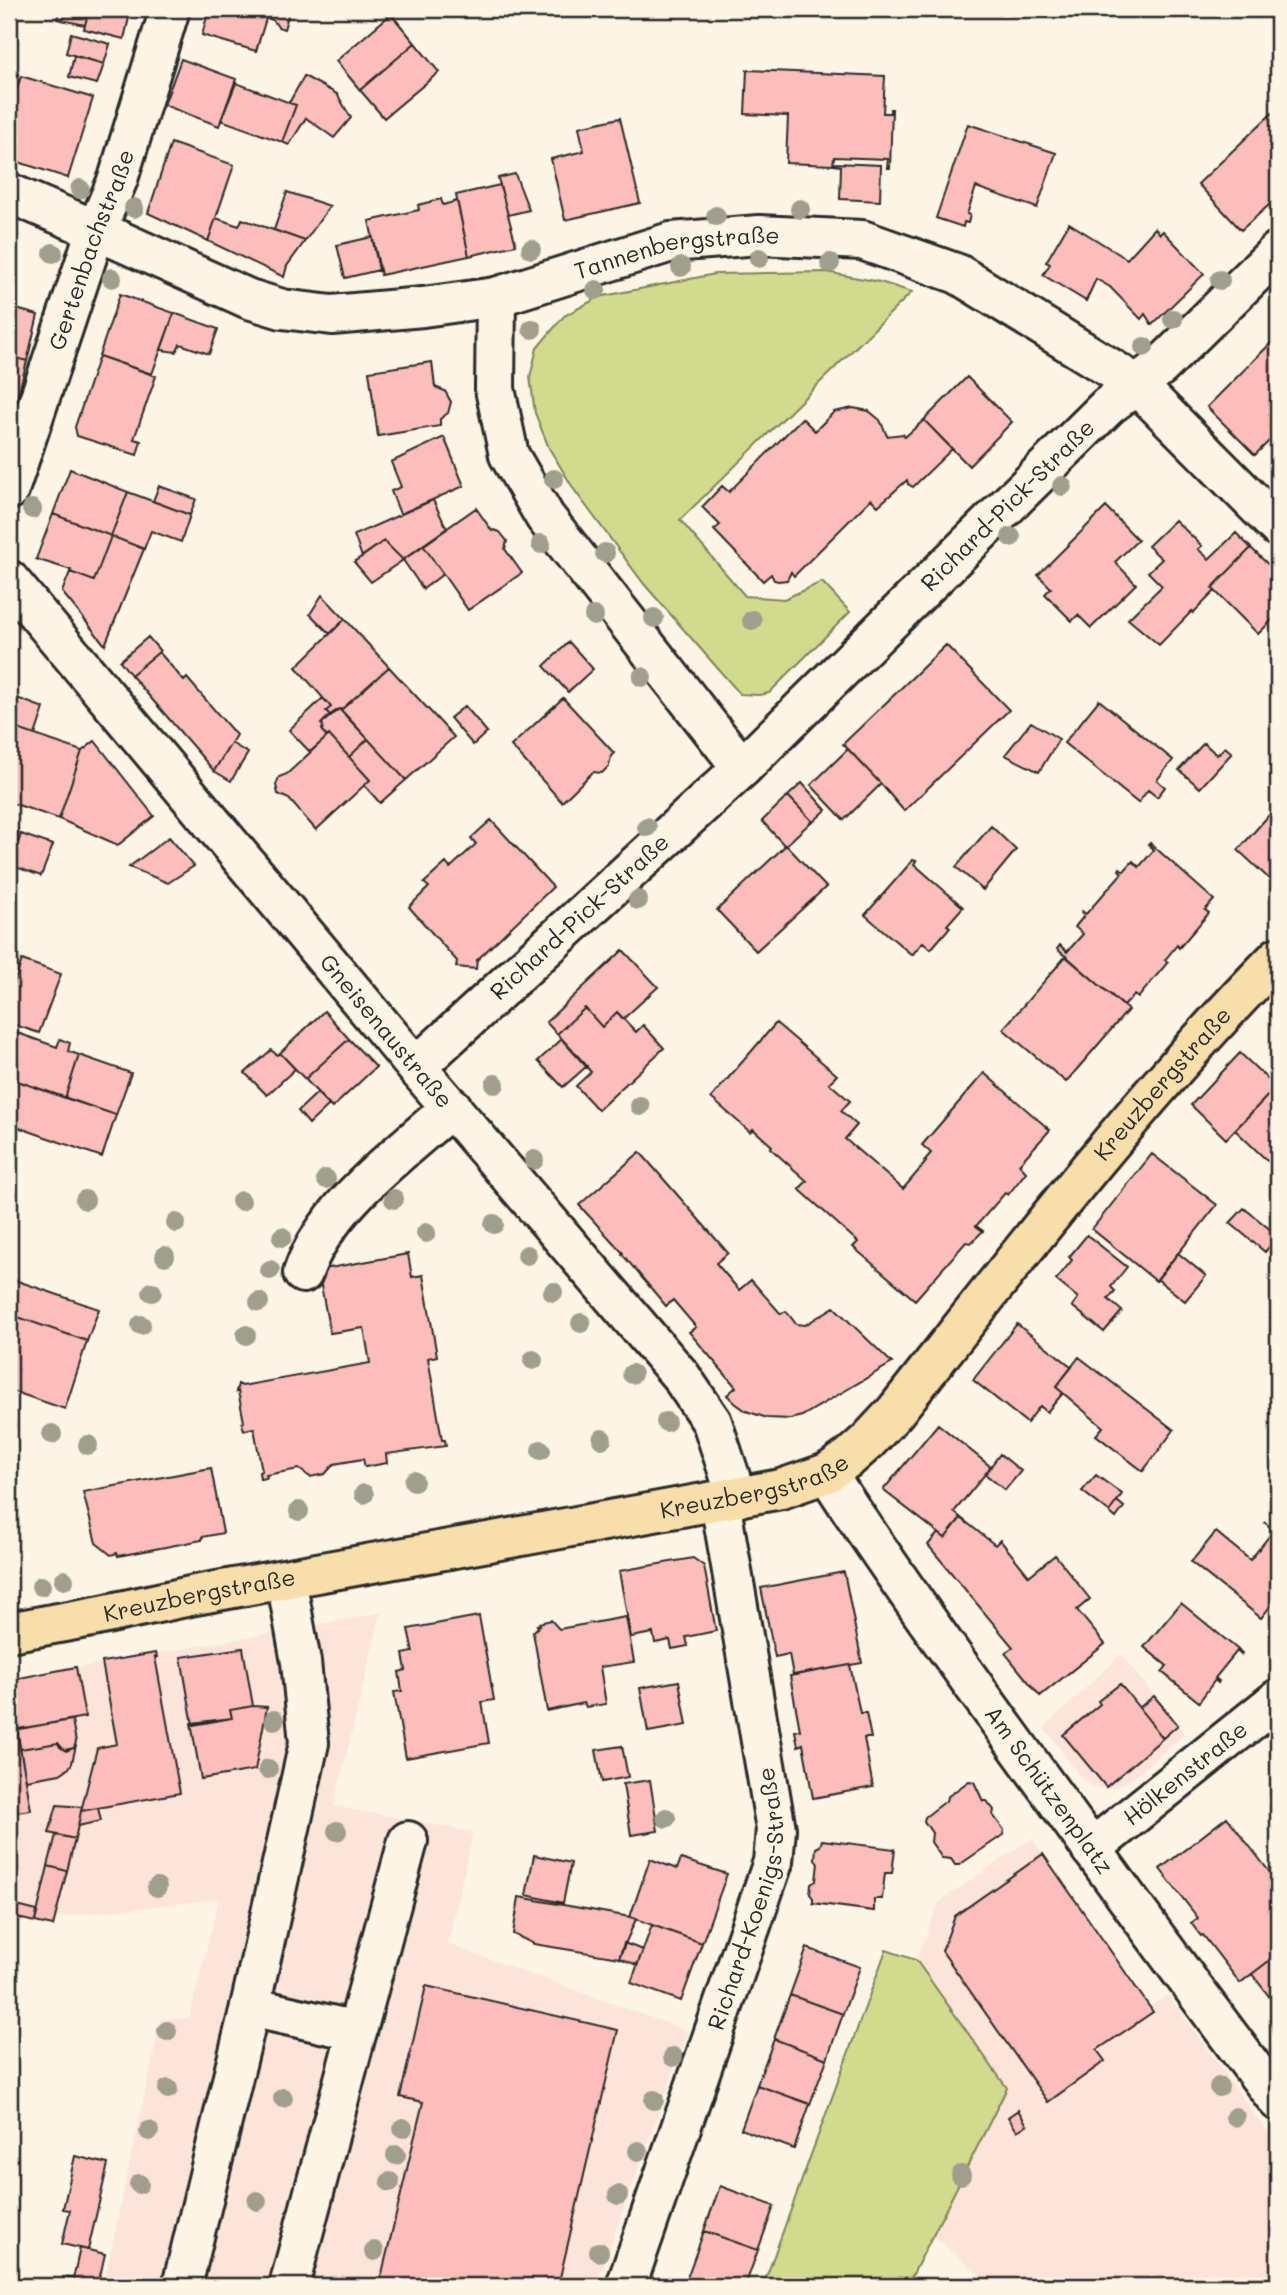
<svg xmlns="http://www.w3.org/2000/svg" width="1287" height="2295" viewBox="0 0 1287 2295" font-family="Mali,sans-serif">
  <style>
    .built { fill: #fce4d8 }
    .green { fill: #d0db8e; stroke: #7e835c; stroke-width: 2 }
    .building { fill: #fbbeba; stroke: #2b2b2b; stroke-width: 2 }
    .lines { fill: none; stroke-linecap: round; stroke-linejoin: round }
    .minor-casing { stroke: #2b2b2b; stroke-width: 44 }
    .major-casing { stroke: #2b2b2b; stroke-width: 44 }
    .minor { stroke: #fcf5e5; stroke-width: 38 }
    .major { stroke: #f8deab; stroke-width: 38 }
    .tree { fill: #a09e8c }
    .labels { text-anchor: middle; stroke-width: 5; stroke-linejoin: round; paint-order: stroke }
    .street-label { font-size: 23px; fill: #2b2b2b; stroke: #fcf5e5 }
  </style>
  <rect width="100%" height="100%" fill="#fcf5e5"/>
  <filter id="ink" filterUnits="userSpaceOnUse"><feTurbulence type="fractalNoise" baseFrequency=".0143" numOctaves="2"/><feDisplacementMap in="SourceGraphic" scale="14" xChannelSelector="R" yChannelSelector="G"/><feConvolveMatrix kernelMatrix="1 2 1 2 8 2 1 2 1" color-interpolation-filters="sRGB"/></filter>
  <g filter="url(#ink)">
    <path class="built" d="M381,1613L334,1806L473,1832L448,1944L688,2031L596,2286H103L161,2019L189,2018L219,1899L9,1923V1680Z
      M1121,1654L1185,1734L1127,1782L1114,1788L1100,1789L1090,1785L1081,1778L1044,1728Z
      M1032,1838L1149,2007L1168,1995L1278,2147V2286H992L932,2235L1007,2088L916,1960L939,1902Z"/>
    <path class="green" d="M826,272L880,282L912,292L680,520L745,596L784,599L822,582L850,612L769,693L759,695L740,694L644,584L575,491L549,448L535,413L530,377L537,348L564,316L599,297L715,274Z
      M886,1950L916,1960L1007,2088L907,2286H763Z"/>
    <path class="building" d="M60,9H89L85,25L57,19Z
      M89,9H131L124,39L84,29Z
      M209,9H269L256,51L202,35Z
      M269,9H290L284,29L278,27L273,20L266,18Z
      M391,14L415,43L360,90L336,61Z
      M71,33L110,44L104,64L66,53Z
      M415,43L439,72L384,118L360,90Z
      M74,56L104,64L97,84L69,77Z
      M181,59L236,79L219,126L164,105Z
      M747,70L885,76L883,113H890V109H892L890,168H887L888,159L834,157L833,165L786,163L788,116L745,114Z
      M21,76L93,98L68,178L9,159V115Z
      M304,76L337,94L351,118L334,138L306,118L289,145L282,142L296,105L289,103Z
      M236,83L296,105L282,142L221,120Z
      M1272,113L1275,116L1278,113V197L1241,230L1198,184Z
      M620,118L640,203L565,220L551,159L584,151L579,127Z
      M968,124L1056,153L1037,208L976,187L967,214L970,215L968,223L964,222L963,227L936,218Z
      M171,143L234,165L208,241L148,213Z
      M834,163L881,165L880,201L840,199L841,166L833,165Z
      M515,174L529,210L508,215L498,178Z
      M500,185L516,245L469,256L456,195Z
      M287,192L330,206L305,241L274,230Z
      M441,199L443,205L457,201L469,256L381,275L369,221L419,210L418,205Z
      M216,218L239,226L242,219L305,241L287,266L284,277L208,241Z
      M1069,223L1127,259L1155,228L1160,234L1163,231L1204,274L1152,325L1145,314L1141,319L1110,287L1096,279L1086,301L1043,275L1050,264L1046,262Z
      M372,237L379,270L345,278L337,245Z
      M120,294L174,313L152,374L99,356Z
      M9,307L38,315L27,361L9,356Z
      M174,313L218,329L209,354L180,344L176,352L161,350Z
      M1275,339L1278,342V432L1255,455L1207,407Z
      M9,356L27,361L17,399L9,404Z
      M99,356L156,376L134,439L141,441L137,455L77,436L75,427Z
      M432,362L435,387L445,391L451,402L448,413L440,419V426L378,436L369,371Z
      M967,377L1012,422L969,466L924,420Z
      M853,408L869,411L880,420L887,436L903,434L905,437L924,420L952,449L913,487L908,484L907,480L878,506L871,499L794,576L791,572L787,580L778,581L774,580L771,574L763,581L714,530L720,525L702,507L722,486L729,492L802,418L815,431L834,412Z
      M444,437L464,486L400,514L391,491L401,487L391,462Z
      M70,469L128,492L111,536L53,514Z
      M159,486L196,499L190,515L153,501Z
      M128,492L190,515L181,542L151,531L144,549L111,536Z
      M433,500L447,529L403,560L384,541L362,557L354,535Z
      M1106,507L1138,540L1115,562L1136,584L1091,628L1078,615L1072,621L1045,594L1051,588L1038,575Z
      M476,508L492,531L494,530L500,532L507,541L505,549L522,573L468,610L423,545Z
      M53,514L111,536L94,581L70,572L71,570L36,559Z
      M1175,520L1202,546L1198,549L1209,559L1236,533L1251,548L1212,588L1215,591L1193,613L1192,611L1159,645L1128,619L1162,586L1148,572L1162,559L1148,546Z
      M111,536L144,549L105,645L62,592L70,572L94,581Z
      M384,541L403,560L371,582L354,562Z
      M423,545L443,574L423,589L403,560Z
      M1251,548L1278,574V614L1258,634L1212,588Z
      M322,595L345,619L330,634L310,614Z
      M345,619L389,667L341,710L339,709L330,715L326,711L331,707L296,667Z
      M148,637L160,651L131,675L120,661Z
      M569,642L593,669L568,692L544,666Z
      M946,645L1009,710L904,811L881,784L843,744Z
      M159,652L184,681L187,678L236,735L214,771L131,675Z
      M389,667L454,737L406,780L341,710Z
      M9,695L44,708L35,735L9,726Z
      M323,698L331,707L326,711L330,715L321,724L323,725L322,731L327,737L310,752L289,730Z
      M563,698L614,753L611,756L609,766L602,773L593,772L562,802L511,746Z
      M1099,700L1173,760L1157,780L1165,787L1157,797L1148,790L1138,803L1064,743Z
      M465,706L487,732L473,745L450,718Z
      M339,709L368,739L349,757L329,735L327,737L322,731L323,725L321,724Z
      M1031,722L1059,739L1039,772L1005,755Z
      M9,726L82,751L59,819L9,802Z
      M329,735L370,780L316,830L289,799L278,794L276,785L279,777L287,774Z
      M368,739L406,780L380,803L364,785L370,780L349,757Z
      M95,741L154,816L118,845L59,819L82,751Z
      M231,743L248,753L231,781L214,771Z
      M1204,743L1217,755L1225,747L1232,753L1200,788L1179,770Z
      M848,749L881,784L844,820L811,785Z
      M802,783L826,810L813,822L788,796Z
      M788,796L812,821L785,846L762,821Z
      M1278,805V887L1238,850Z
      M491,820L553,887L477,960L476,969L456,967L457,961L409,907L429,887L424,883L446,863L450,868L476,844L471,838Z
      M991,826L1016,850L983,890L956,867Z
      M9,829L21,834L14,855L9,853Z
      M21,834L53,845L41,876L10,865Z
      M169,837L194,866L168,883L129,867Z
      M1150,843L1214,900L1205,910L1209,913L1179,948L1177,945L1165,960L1168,962L1138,998L1134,995L1124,1006L1057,949L1060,945L1067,952L1083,934L1075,927L1084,916L1081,913L1082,911L1086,914L1122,873L1119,870L1120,868L1124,871L1133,861L1139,867L1154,850L1148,844Z
      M786,845L826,887L756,951L717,910Z
      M913,860L916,861L914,864L963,907L947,925L950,927L931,949L923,942L912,955L865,915Z
      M623,950L658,987L623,1019L617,1012L602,1027L585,1008L557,1034L546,1022Z
      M1066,956L1128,1010L1066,1082L1003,1029Z
      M22,960L61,974L39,1033L9,1023V997Z
      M585,1008L602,1027L617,1012L636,1032L643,1025L664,1048L598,1110L576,1086L591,1072L557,1034Z
      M324,1011L349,1039L305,1079L280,1053Z
      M776,1023L837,1075L829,1083L850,1101L841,1111L857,1125L845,1139L903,1189L926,1162L924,1161L931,1153L922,1145L984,1073L1050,1130L1019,1164L1026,1172L1008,1195L1005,1193L976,1226L983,1231L971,1243L966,1242L915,1300L853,1247L858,1242L799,1189L807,1181L770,1148L772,1146L753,1129L750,1132L711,1098Z
      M9,1030L57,1047L60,1039L70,1043L68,1051L79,1055L65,1098L9,1078Z
      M349,1039L376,1067L332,1108L305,1079Z
      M562,1039L587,1066L563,1087L538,1061Z
      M271,1050L277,1055L280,1053L295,1069L267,1095L245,1073Z
      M1240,1053L1276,1087L1226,1139L1191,1105Z
      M79,1055L131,1073L116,1115L65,1098Z
      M9,1078L116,1115L102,1157L9,1124Z
      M1276,1087L1278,1090L1277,1170L1235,1130Z
      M317,1093L329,1105L309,1124L298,1111Z
      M640,1152L728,1253L716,1263L739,1290L751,1280L781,1314L786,1311L796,1324L805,1325L834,1307L892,1363L802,1416L790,1419L767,1418L746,1411L735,1403L727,1395L736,1387L689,1332L696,1327L673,1300L666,1306L622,1254L623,1253L579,1205Z
      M1152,1154L1217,1205L1156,1281L1092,1229Z
      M1244,1208L1278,1236L1265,1252L1230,1223Z
      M1087,1235L1127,1267L1111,1287L1115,1291L1108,1299L1122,1311L1104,1332L1072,1306L1078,1298L1056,1280L1072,1260L1069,1257Z
      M1178,1253L1206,1276L1185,1301L1157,1279Z
      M408,1254L412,1277L423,1275L437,1356L428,1358L442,1440H445L446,1446L386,1454L387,1463L365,1467L363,1459L334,1464L325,1474L310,1477L299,1469L266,1475L267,1478L260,1479L259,1472L262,1471L254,1428L244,1430L242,1423L244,1422L238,1391L236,1392L238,1384L242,1386L370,1363L364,1328L330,1333L318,1270Z
      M9,1278L99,1309L87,1341L9,1314Z
      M9,1314L87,1341L65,1409L9,1390Z
      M1017,1324L1072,1367L1056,1387L1063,1393L1047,1412L1040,1406L1027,1423L973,1380Z
      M1079,1357L1174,1430L1143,1471L1096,1435L1103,1427L1056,1387Z
      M938,1424L991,1467L954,1512L961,1518L945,1538L883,1490Z
      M1000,1454L1021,1471L1005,1490L985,1474Z
      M211,1468L223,1533L202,1537V1540L118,1556L117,1553L111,1555L96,1543L83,1492Z
      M1096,1475L1122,1494L1109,1512L1082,1491Z
      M1117,1501L1124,1507L1116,1518L1109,1512Z
      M961,1518L995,1545L1000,1540L1029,1576L1055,1555L1090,1599L1077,1610L1105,1644L1040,1696L1005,1653L1013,1647L928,1545L938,1533L945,1538Z
      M1264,1522L1278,1533V1601L1276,1599L1261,1618L1191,1562L1216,1532L1250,1560L1274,1530Z
      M693,1558L704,1566L716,1631L686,1637L688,1646L672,1649L670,1640L655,1643L653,1633L631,1637L619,1571Z
      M844,1572L862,1663L793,1675L789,1654L775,1657L761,1588Z
      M1181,1603L1242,1653L1241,1655L1237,1651L1215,1678L1219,1681L1218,1683L1215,1680L1199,1702L1162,1672L1167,1666L1144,1647Z
      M479,1616L494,1700L482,1702L489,1743L406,1758L394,1692L402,1691L399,1672L406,1670L403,1654L413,1652L408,1629Z
      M626,1617L634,1662L600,1667L606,1704L586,1707L584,1703L547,1711L533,1632L538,1627L537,1625H540L539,1623L551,1620L559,1629Z
      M243,1648L253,1706L230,1710L232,1718L193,1725L181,1657Z
      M156,1653L157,1657H155L180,1793L81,1811L97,1748L117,1744L102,1662Z
      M850,1665L860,1713H866L871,1738H864L873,1787L813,1798L803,1744L798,1746L795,1731L800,1730L790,1676Z
      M76,1667L85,1717L9,1731V1680Z
      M679,1681L687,1725L648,1732L640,1688Z
      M1120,1684L1163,1738L1106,1787L1063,1735L1100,1704L1098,1701Z
      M1154,1696L1178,1725L1163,1738L1139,1708Z
      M253,1706L267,1707L255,1770L201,1779L191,1723L232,1718L230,1710Z
      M72,1720L76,1742L74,1748L64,1750L58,1743L20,1749L17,1729Z
      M17,1729L31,1810L9,1813V1731Z
      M58,1743L60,1747L66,1751L74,1748L76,1745L72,1763L69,1768L60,1774L26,1780L20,1749Z
      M622,1746L628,1777L602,1782L596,1750Z
      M650,1780L658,1831L631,1835L623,1784Z
      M969,1781L974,1782L983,1801H987L994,1810L993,1815L1004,1830L1003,1835L959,1865H955L951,1859L942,1858L931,1842L932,1833L924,1821L925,1817L946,1801L947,1797Z
      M57,1805L82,1807L75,1839L49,1833Z
      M98,1808L101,1821L78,1826L81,1811Z
      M1227,1817L1278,1883V1895L1275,1898L1278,1903V1954L1240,1983L1203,1935L1201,1936L1191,1923L1198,1918L1160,1869Z
      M56,1835L75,1839L67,1871L48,1866Z
      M822,1840L895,1849L892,1873H885L882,1899H874V1911L813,1903V1898L810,1894L811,1884L816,1881L818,1863L815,1859L816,1848L820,1846Z
      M1043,1854L1153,2012L1097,2050L1105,2061L1048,2102L942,1951L955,1916Z
      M534,1855L571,1863L563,1903L526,1895Z
      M650,1859L677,1869L681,1859L727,1874L702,1943L630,1917Z
      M48,1866L67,1871L53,1926L35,1922Z
      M519,1897L630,1917L636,1919L619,1958L534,1944L513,1934Z
      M9,1904L37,1911L35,1922L9,1916Z
      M652,1925L702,1943L681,2001L631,1983Z
      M624,1943L643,1950L637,1965L619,1958Z
      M807,1948L860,1967L843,2014L790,1995Z
      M1278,1954V2008L1252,1974Z
      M426,1986L618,2030L558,2286H379L423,2102L400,2097Z
      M790,1995L843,2014L827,2059L774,2039Z
      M774,2039L827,2059L810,2104L757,2085Z
      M757,2085L810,2104L794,2149L741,2129Z
      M1018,2110L1027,2125L1017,2131L1008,2117Z
      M75,2156L108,2164L88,2250L62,2244L70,2210L63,2209Z
      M720,2186L774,2206L758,2250L704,2231Z
      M704,2231L758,2250L745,2286H711L687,2278Z
      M80,2248L105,2254L98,2285L73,2279Z
      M63,2277L96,2284L95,2286H60Z"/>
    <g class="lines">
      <defs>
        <g id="minor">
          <path id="s1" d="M9,193L96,230L249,299L282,309L332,315L423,307L496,297L671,242L759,235L862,240L958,274L1136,384L1278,527"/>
          <path d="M496,297L495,389L509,455L545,517L742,768"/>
          <path id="s2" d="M9,490L96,230L118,179L170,9"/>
          <path id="s3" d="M9,580L416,1067L680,1375L712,1422L737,1498"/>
          <path id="s4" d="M416,1067L742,768L1108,406L1161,366L1278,251"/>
          <path d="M303,1273C325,1207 401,1153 452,1107"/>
          <path id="s5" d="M827,1473C898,1582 975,1688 1052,1794C1126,1897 1201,2000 1278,2101"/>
          <path id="s6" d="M1091,1849L1278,1699"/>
          <path d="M250,2007L357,2031L289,2286"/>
          <path d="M357,2031L408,1841"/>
          <path d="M182,2286L250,2007L309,1743L301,1662L286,1579"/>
          <path id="s7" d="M626,2286L773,1862L776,1829L720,1501"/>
        </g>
        <g id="major">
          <path id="s8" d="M9,1632L97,1616L195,1595L781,1489L827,1473L850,1457L868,1441L895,1412C1018,1256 1139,1099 1278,957"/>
        </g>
      </defs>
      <use href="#minor" class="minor-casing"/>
      <use href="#major" class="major-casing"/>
      <use href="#minor" class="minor"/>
      <use href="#major" class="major"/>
    </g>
    <g class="tree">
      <circle cx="80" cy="189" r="10"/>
      <circle cx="134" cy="208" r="10"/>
      <circle cx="800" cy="209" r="10"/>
      <circle cx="716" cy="216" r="10"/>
      <circle cx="531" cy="249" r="10"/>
      <circle cx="53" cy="253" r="10"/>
      <circle cx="759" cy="258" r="10"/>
      <circle cx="830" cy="263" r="10"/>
      <circle cx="681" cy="267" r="10"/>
      <circle cx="112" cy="278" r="10"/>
      <circle cx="1220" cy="280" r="10"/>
      <circle cx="596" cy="290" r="10"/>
      <circle cx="1173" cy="319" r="10"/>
      <circle cx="532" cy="329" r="10"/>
      <circle cx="1144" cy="347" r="10"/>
      <circle cx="554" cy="479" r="10"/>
      <circle cx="1062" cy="486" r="10"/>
      <circle cx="32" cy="509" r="10"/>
      <circle cx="1011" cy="537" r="10"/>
      <circle cx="541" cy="544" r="10"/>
      <circle cx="605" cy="553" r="10"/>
      <circle cx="594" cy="616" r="10"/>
      <circle cx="654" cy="618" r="10"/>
      <circle cx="752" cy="620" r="10"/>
      <circle cx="642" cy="677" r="10"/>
      <circle cx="647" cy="827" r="10"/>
      <circle cx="638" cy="900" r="10"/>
      <circle cx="495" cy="1084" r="10"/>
      <circle cx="640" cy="1106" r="10"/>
      <circle cx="534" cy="1160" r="10"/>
      <circle cx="326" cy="1179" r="10"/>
      <circle cx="394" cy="1199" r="10"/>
      <circle cx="85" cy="1200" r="10"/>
      <circle cx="241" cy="1201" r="10"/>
      <circle cx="176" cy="1223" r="10"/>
      <circle cx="494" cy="1224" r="10"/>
      <circle cx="426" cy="1233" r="10"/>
      <circle cx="282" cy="1237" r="10"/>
      <circle cx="527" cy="1255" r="10"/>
      <circle cx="165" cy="1256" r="10"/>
      <circle cx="270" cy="1270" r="10"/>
      <circle cx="152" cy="1292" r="10"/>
      <circle cx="553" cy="1292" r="10"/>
      <circle cx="259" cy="1302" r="10"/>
      <circle cx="581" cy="1323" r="10"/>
      <circle cx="141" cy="1325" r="10"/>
      <circle cx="246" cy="1335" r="10"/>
      <circle cx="533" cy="1360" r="10"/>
      <circle cx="632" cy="1374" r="10"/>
      <circle cx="666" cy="1422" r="10"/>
      <circle cx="52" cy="1434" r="10"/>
      <circle cx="602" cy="1439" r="10"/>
      <circle cx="88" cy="1445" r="10"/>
      <circle cx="541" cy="1450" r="10"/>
      <circle cx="414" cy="1481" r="10"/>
      <circle cx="364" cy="1494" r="10"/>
      <circle cx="299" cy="1511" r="10"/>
      <circle cx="64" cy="1580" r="10"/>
      <circle cx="41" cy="1586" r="10"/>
      <circle cx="274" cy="1720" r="10"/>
      <circle cx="268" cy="1769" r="10"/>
      <circle cx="666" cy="1818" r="10"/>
      <circle cx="337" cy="1831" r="10"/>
      <circle cx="157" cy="1887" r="10"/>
      <circle cx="167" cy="2031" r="10"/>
      <circle cx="673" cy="2057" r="10"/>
      <circle cx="1219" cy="2087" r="10"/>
      <circle cx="168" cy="2089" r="10"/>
      <circle cx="283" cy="2098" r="10"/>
      <circle cx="654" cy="2100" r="10"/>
      <circle cx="1235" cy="2117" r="10"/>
      <circle cx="403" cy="2128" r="10"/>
      <circle cx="149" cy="2131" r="10"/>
      <circle cx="638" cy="2151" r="10"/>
      <circle cx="396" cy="2155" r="10"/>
      <circle cx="961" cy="2175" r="10"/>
      <circle cx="390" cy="2182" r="10"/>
      <circle cx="139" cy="2184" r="10"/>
      <circle cx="618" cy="2195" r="10"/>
      <circle cx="257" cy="2201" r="10"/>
      <circle cx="374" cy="2251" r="10"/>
      <circle cx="599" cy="2252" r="10"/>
    </g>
  </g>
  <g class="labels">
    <g class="street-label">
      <text dy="8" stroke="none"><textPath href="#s2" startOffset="254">Gertenbachstraße</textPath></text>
      <text dy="8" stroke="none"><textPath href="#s1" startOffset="700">Tannenbergstraße</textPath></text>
      <text dy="8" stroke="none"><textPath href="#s4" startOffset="816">Richard-Pick-Straße</textPath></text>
      <text dy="8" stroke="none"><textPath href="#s4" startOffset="222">Richard-Pick-Straße</textPath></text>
      <text dy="8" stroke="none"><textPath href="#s3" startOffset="588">Gneisenaustraße</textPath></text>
      <text dy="8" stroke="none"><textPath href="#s8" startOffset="1349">Kreuzbergstraße</textPath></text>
      <text dy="8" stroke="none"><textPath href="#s8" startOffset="760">Kreuzbergstraße</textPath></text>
      <text dy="8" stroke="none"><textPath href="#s8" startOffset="194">Kreuzbergstraße</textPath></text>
      <text dy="8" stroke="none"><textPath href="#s6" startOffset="121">Hölkenstraße</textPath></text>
      <text dy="8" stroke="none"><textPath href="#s5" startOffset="387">Am Schützenplatz</textPath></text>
      <text dy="8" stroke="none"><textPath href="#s7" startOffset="408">Richard-Koenigs-Straße</textPath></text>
    </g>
  </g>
  <rect width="1287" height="2295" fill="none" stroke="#fcf5e5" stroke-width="35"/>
  <rect x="18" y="18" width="1252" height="2260" fill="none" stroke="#2b2b2b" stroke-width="2.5" filter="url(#ink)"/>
</svg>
